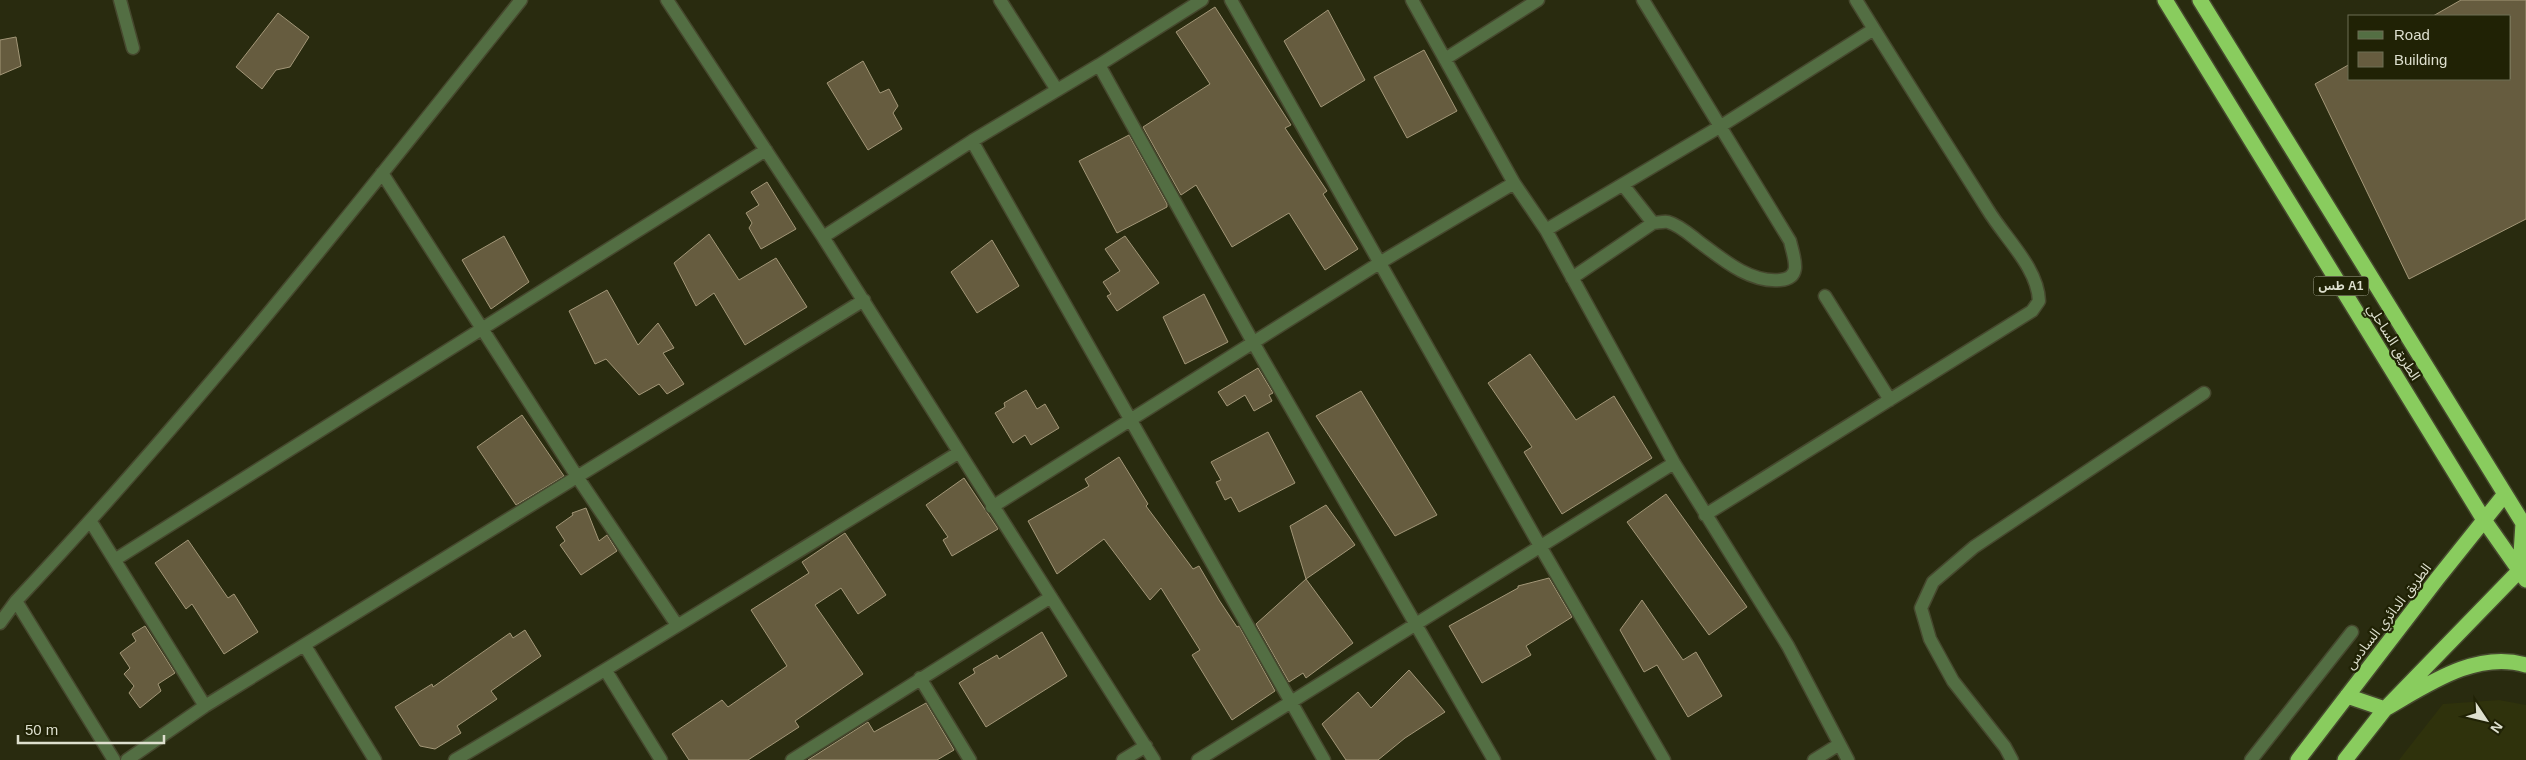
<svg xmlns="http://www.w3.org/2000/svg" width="2526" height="760" viewBox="0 0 2526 760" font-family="Helvetica,'Noto Sans Arabic',sans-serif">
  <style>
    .built { fill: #2f320c }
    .building { fill: #665c3f; stroke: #a39778 }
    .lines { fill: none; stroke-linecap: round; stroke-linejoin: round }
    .minor-casing { stroke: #46482e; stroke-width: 15 }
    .highway-casing { stroke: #46482e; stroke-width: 18 }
    .minor { stroke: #536e43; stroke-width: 12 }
    .highway { stroke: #89cc5e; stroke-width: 15 }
    .labels { text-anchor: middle; stroke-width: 4.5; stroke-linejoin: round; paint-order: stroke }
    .shield { fill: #202205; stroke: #a4a692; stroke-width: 1 }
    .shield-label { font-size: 12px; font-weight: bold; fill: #dddfce }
    .street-label { font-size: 14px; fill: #dddfce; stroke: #202205 }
  </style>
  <rect width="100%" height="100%" fill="#292b0f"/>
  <path class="built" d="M2499,700L2526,705V760H2399L2443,704Z"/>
  <path class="building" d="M2461,0H2526V219L2409,279L2315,84L2350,64V79H2510V16H2433Z
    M1215,7L1291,125L1285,128L1327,191L1323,194L1358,249L1325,270L1289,213L1232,247L1196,185L1181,195L1143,127L1210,84L1176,32Z
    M1328,10L1365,80L1321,107L1284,41Z
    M278,13L309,37L290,67L276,70L262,89L236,67Z
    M16,37L21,66L0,75V40Z
    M1424,50L1457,111L1407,138L1374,77Z
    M863,61L880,93L889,89L898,106L893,113L902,129L868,150L827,83Z
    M1129,135L1167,204V207L1117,233L1079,161Z
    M767,182L796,229L761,249L749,228L752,223L746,213L759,205L751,192Z
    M709,234L739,280L776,258L807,307L745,345L714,293L696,306L674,263Z
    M504,236L529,282L491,309L462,260Z
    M1125,236L1159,283L1117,311L1107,296L1111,294L1103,282L1120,271L1105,249Z
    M992,240L1019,286L977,313L951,272Z
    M607,290L638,345L658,323L674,348L663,353L684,384L667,394L659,384L639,395L606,359L595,364L569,311Z
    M1204,294L1228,342L1185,364L1163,317Z
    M1530,354L1576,420L1614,396L1652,458L1562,514L1524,452L1532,447L1488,383Z
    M1258,368L1273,393L1269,395L1272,401L1254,411L1245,395L1227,406L1218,392Z
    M1026,390L1037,409L1045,404L1059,428L1031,445L1025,435L1013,443L995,413L1005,407L1004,403Z
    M1361,391L1437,515L1395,536L1316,416Z
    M522,415L564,476L516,505L477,447Z
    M1268,432L1295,483L1239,512L1231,497L1225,500L1216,482L1221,480L1211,462Z
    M1119,457L1148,504L1146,506L1193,569L1199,566L1219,600L1237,627L1239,626L1275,691L1232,720L1192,655L1200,650L1161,588L1150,600L1104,539L1057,574L1028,521L1089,486L1085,479Z
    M964,478L998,529L952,556L943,540L948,537L926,505Z
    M1666,494L1747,607L1709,635L1627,522Z
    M1326,505L1355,545L1306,579L1290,526Z
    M586,508L599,541L607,535L617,551L581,575L560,545L565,541L556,527L573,515L572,513Z
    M845,533L886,595L858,614L841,588L815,605L863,674L795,721L799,727L748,760H689L672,734L722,700L728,707L787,666L751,610L809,573L802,562Z
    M188,540L228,598L234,594L258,632L224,654L192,604L186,609L155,563Z
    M1549,578L1572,617L1526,646L1531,655L1482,683L1449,626L1518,588V586Z
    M1306,579L1353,643L1306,678L1303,673L1289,682L1256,624Z
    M1642,600L1683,660L1696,652L1722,696L1688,717L1657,665L1644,672L1620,630Z
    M145,626L175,673L158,684L161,691L140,708L129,693L134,686L124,674L130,668L120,653L136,641L132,634Z
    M525,630L541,656L491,691L497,699L457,726L461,733L435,749L420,746L395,707L432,684L433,687L510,633L513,638Z
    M1042,632L1067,676L986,727L959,683L975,673L973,669L997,655L999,659Z
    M1409,670L1445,712L1405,738L1378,760H1346L1322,724L1358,692L1371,708Z
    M926,703L954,750L937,760H808L868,722L874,732Z"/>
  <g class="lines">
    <defs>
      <path id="minor" d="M120,0L133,48
        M667,0L823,237
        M1000,0L1057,90
        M1202,0L1099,65L1254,344L1494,760
        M1231,0L1540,546L1664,760
        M1412,0L1514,183L1546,230L1674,463L1788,646L1848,760
        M1445,59L1538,0
        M1099,65L972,141L823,237L1154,760
        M972,141L1324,760
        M382,173L578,478L677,625
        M1623,185L1653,223
        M1546,230L1721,126L1874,29
        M1572,278L1653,223C1657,223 1664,221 1668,222C1679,225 1689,234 1698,241C1721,258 1749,283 1780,280C1803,278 1794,258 1790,241L1643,0
        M1825,296L1890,400
        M992,507L1381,262L1514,183
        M1705,515L2032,311L2039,301C2038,268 2005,238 1988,210C1944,140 1899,70 1856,0
        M91,522L205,706
        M116,559L766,150
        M0,623L16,601
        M305,646L375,760
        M606,671L661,760
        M920,678L970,760
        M114,760L16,601C196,410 358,204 521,0
        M127,760L205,706L864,300
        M455,760C624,660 790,556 958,453
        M792,760L1051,597
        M1123,760L1146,746
        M1198,760L1674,463
        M1814,760L1838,745
        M2012,760L2005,747L1953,681L1930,639L1921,608L1933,582L1974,547L2204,393
        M2251,760L2352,632"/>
      <path id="highway" d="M2165,0L2484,520L2526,580
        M2200,0L2526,528
        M2347,696L2385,709C2427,685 2476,650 2526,665
        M2298,760L2437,579L2505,494
        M2345,760L2385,709L2520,570L2523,523"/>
    </defs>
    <use href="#minor" class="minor-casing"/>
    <use href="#highway" class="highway-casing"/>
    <use href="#minor" class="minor"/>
    <use href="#highway" class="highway"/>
  </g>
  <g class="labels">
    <rect class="shield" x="2313.5" y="276.5" width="55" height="19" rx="4"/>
    <g class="shield-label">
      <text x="2341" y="290">طس A1</text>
    </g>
    <g class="street-label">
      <text transform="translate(2394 342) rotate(58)" y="5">الطريق الساحلي</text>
      <text transform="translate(2388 616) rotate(-52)" y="5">الطريق الدائري السادس</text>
    </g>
  </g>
  <rect x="2348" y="15" width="162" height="65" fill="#202205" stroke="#6c6e55"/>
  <rect x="2358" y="31" width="25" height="8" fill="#536e43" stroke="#6c6e55"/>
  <text x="2394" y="40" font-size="15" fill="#dddfce">Road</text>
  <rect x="2358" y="52" width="25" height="15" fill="#665c3f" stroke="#6c6e55"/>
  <text x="2394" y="65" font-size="15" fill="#dddfce">Building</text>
  <g transform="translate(2486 720) rotate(125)" stroke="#202205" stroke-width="4" paint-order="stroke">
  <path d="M0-4L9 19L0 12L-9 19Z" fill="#dddfce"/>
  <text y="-8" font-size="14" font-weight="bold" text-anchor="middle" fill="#dddfce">N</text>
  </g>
  <path d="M18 735v8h146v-8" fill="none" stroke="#dddfce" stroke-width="2.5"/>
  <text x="25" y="735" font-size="15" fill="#dddfce" stroke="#202205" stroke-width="4" paint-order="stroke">50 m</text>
</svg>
